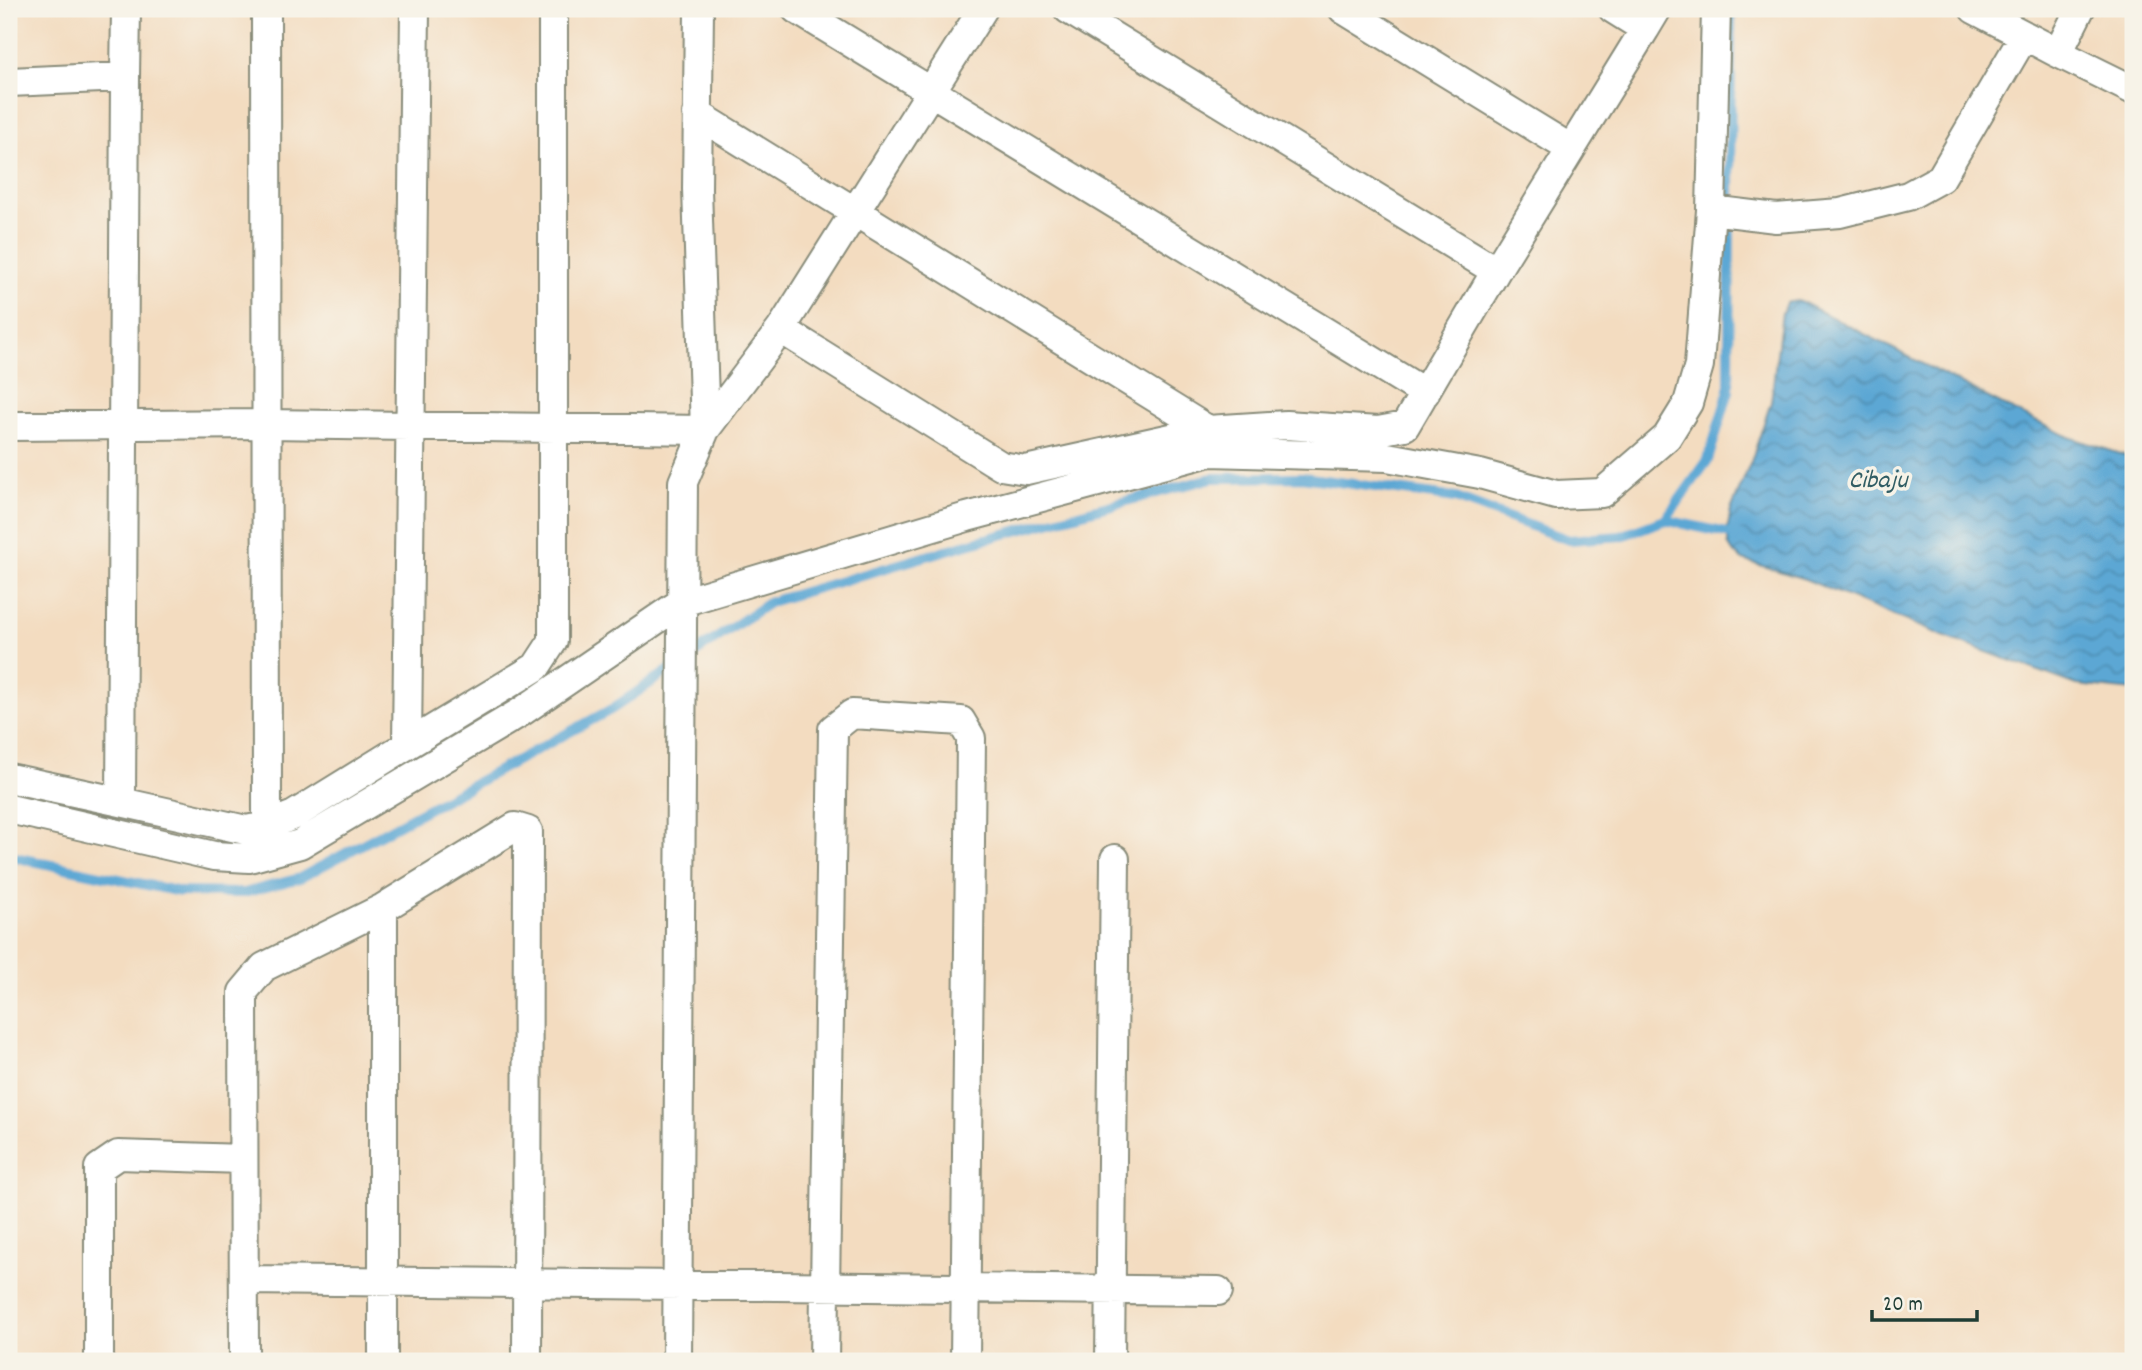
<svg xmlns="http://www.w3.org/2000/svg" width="2142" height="1370" viewBox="0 0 2142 1370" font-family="Dekko,sans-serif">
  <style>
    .water { fill: url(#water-waves); stroke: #3e7284; stroke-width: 2 }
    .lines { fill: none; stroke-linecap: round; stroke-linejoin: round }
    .stream { stroke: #5ca7d4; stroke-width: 10 }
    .minor-casing { stroke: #898c7a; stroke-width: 32 }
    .minor { stroke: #fff; stroke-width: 28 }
    .labels { text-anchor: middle; stroke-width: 7; stroke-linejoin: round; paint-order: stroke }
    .water-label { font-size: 26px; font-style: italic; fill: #315d64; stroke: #f7f3e8 }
  </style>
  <defs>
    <pattern id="water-waves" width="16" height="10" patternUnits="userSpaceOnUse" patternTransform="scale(1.75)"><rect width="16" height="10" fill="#5ca7d4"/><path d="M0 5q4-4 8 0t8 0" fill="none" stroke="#4b89ad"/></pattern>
  </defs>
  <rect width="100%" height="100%" fill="#f7f3e8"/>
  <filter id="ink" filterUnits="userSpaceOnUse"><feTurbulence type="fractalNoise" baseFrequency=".0143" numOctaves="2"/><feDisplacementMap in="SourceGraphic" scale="14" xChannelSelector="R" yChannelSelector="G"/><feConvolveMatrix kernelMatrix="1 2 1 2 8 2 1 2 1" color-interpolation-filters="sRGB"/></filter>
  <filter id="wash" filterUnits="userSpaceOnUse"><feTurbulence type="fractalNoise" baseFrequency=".00686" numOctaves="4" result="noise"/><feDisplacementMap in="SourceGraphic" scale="28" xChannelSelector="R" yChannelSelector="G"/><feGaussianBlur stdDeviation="1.57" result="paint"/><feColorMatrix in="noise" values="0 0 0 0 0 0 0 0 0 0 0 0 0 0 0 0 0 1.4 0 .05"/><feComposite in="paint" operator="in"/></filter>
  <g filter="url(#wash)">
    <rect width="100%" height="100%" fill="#f3dcc0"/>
    <path class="water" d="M1797,301L1804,303L2016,412L2069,437L2133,458V691L2077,685L1943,636L1805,579L1743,560L1733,552L1728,544V526L1731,510L1751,462L1771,402L1782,313L1786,303Z"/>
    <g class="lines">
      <path class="stream" d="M1665,520L1741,536
        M9,856L181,892L244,893L300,878L612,709L770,602L971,543L1212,478L1302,477L1456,498L1569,540L1621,536L1665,520L1708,460L1729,391L1731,9"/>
    </g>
  </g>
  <g filter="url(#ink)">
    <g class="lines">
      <defs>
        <path id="minor" d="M796,9L1425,393
          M1068,9L1496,271
          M1343,9L1571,149
          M1613,9L1645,29L1657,9
          M1974,9L2058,53L2133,90
          M2058,53L2080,9
          M125,77L126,9
          M9,82L125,77L121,802L9,778
          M697,114L1208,430
          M1711,210L1776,218L1840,213L1908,196L1941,178L2024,36
          M781,329L1001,466L1026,470L1208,430L1286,425L1378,431L1405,426L1496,271L1645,29
          M9,426L266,424L705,430L697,189L699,9
          M407,745L536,667L553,641V9
          M121,802L246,830L267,826L266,9
          M9,809L214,856L249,858L300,844L521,712L682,602L967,517L1210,452L1387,457L1480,474L1556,495L1602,493L1667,437L1688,403L1699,365L1711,210L1716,9
          M267,826L294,815L407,745L415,9
          M383,908V1361
          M245,1280L1218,1291
          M99,1361V1168L118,1155L243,1159
          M244,1361L243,992L264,967L383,908L515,827L528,831L527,1361
          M677,1361L683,482L705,430L781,329L983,9
          M824,1361L833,729L852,714L961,721L971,738L965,1361
          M1110,1361L1115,859"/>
      </defs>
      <use href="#minor" class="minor-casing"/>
      <use href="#minor" class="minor"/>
    </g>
  </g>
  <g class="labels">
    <g class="water-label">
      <text x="1878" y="487">Cibaju</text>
    </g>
  </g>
  <rect width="2142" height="1370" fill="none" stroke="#f7f3e8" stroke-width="35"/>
  <path d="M1872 1310v10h105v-10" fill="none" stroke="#1f3d34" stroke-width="3.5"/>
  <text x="1883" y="1310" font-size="21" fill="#1f3d34" stroke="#f7f3e8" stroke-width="5" paint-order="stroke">20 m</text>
</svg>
